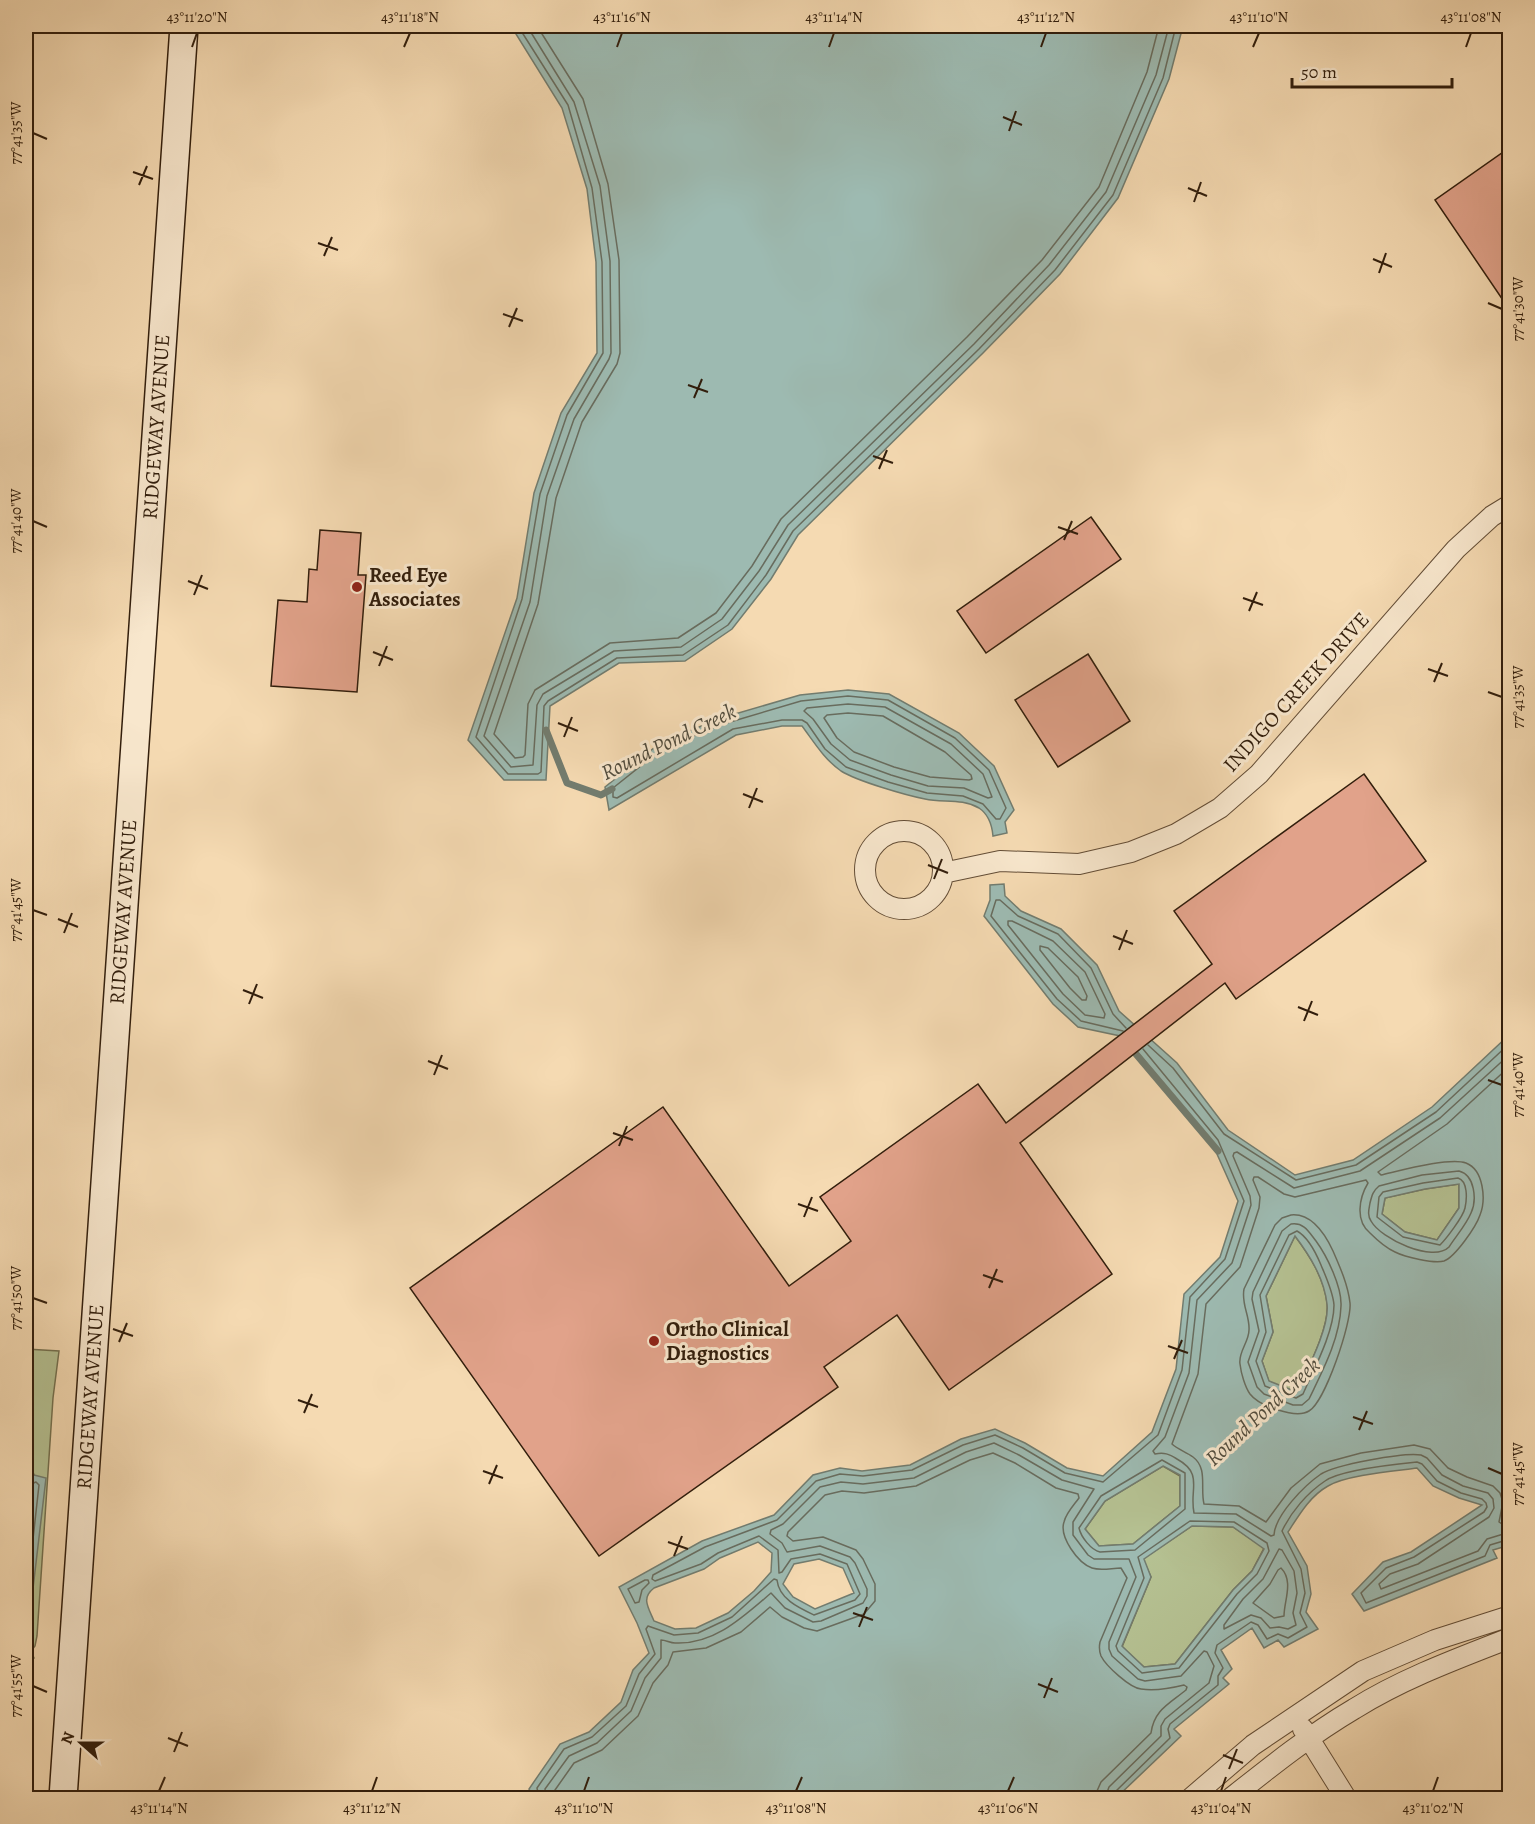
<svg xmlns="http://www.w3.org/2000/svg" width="1535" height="1824" viewBox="0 0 1535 1824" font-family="Alegreya,serif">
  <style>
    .green { fill: #b5c192; stroke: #74704f; stroke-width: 1.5 }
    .water { fill: #9dbab1; stroke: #727c6f; stroke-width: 1.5; fill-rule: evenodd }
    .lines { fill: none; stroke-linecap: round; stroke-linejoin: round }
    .shore { stroke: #686c5e; stroke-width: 1.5 }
    .stream { stroke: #727c6f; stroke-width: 7 }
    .building { fill: #e1a28a; stroke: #321e0c; stroke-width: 1.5 }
    .street-casing { stroke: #634d36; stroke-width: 22 }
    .secondary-casing { stroke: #321e0c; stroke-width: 30 }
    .street { stroke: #f8e7cd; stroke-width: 20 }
    .secondary { stroke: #f8e7cd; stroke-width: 27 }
    .ticks { fill: none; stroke: #321e0c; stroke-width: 2 }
    .poi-dot { fill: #8f2418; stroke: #f8e7cd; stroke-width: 2 }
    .labels { text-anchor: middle; stroke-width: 6; stroke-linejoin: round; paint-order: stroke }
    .street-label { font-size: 21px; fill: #321e0c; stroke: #f8e7cd }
    .poi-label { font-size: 21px; font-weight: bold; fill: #321e0c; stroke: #f8e7cd; text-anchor: start }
    .water-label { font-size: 22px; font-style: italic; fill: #524d3e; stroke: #f8e7cd }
    .neatline { fill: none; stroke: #321e0c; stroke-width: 2 }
    .ticks-label { font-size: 15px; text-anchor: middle; fill: #321e0c }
  </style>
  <rect width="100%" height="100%" fill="#f5dab2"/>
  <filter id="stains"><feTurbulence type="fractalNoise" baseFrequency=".00333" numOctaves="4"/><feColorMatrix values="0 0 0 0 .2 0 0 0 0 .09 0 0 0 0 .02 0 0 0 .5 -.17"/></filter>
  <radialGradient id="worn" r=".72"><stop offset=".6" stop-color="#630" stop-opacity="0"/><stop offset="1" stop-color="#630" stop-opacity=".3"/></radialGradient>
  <path class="green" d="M1459,1184V1208L1437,1240L1405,1232L1382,1214L1385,1198L1425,1189Z
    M1295,1236C1310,1256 1324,1278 1327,1303C1330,1327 1307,1370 1297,1393L1269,1382L1262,1361L1273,1332L1266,1296Z
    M26,1349L59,1351L53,1398L37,1636L35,1646L31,1651L34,1658L26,1664V1618L30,1614L34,1475L26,1482Z
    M1163,1466L1180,1476V1506L1133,1544L1099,1546L1085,1529L1105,1501Z
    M1192,1526L1233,1527L1264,1548L1252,1571L1233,1590L1175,1664L1144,1667L1122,1647L1151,1577L1143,1559Z"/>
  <path class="water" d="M511,26H1183L1169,79L1118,198L1060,274L983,353L798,535L771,579L732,629L685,661L619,663L550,706L546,780H504L468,740L517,598L534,493L561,413L597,353L596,262L587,189L562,108Z
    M848,690L889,694L959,733L994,766L1014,810L1005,822L1007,833L993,836C992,825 988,814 979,808C962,798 943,803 925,799C905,795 857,781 841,771C824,759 814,742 802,726H782L736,735L609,810L605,787L659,744L718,719L800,695Z
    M1004,884L1005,896L1021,911L1061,929L1097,965L1119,1011L1177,1063L1228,1130L1295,1175L1353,1160L1432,1107L1509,1035L1510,1545L1493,1550L1497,1558L1364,1611L1352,1594L1383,1562L1411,1552L1482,1505L1459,1498L1433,1486L1417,1468C1395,1471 1346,1475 1328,1486C1310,1496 1299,1515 1288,1532L1307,1566L1311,1594L1306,1612L1318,1629L1284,1647L1278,1640L1264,1648L1252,1628L1221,1650L1232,1669L1223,1678L1229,1684L1174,1729L1181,1736L1116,1798H534L529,1789L560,1744L589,1732L621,1702L633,1670L649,1653L637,1623L619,1587L702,1541L774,1515L813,1475L840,1468L862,1471L910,1465L961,1439L995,1429L1025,1443L1067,1468L1103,1476L1152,1432L1176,1369L1184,1294L1220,1257L1238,1201L1212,1143L1125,1037L1078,1027L1053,1004L984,916L990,900V885ZM1459,1184V1208L1437,1240L1405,1232L1382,1214L1385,1198L1425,1189ZM1295,1236C1310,1256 1324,1278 1327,1304C1330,1327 1307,1370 1297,1392L1269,1381L1262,1361L1273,1332L1266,1296ZM1163,1466L1180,1475V1506L1133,1544L1099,1546L1085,1529L1105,1501ZM1192,1526L1233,1527L1264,1549L1252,1571L1233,1590L1175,1664L1144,1667L1122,1646L1151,1577L1144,1559ZM758,1542L772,1553L771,1572L754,1591L728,1613L696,1628L675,1629L654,1621C648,1607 641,1598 654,1588L704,1569L720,1558ZM819,1559L843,1568L854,1593L815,1609L793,1597L783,1584L794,1564Z
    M34,1475L46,1478L30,1614L26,1618V1482Z"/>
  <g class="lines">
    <path class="shore" d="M518,26L568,105L592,188L602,262L603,353L567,415L540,494L522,599L476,737L508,774H538L541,772L544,706L548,701L617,658L683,655L728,625L766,575L793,531L979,349L1055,270L1113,195L1163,78L1176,26
      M527,26L574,102L600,186L610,261L611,353L609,359L574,419L547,496L530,602L484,736L511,767L533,765L537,705L543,694L614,651L681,647L722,619L759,571L788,525L974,344L1049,265L1106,192L1156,75L1169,26
      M537,26L583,99L608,184L619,260L620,353L617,364L582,422L556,498L538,604L494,734L515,758L523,757L525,755L528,704L535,690L610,643L678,638L716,613L752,566L781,519L967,337L1042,260L1099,187L1147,72L1159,26
      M848,696L888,700L955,738L989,770L1006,808L1000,819H996L983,804L963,796L927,793L888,782L846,767L825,749L807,723L802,720H782L733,729L617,798L613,797V788L662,749L720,725L801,701Z
      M848,704L885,707L951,744L983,774L992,797L988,798L964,788L928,786L891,775L850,760L831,744L813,719L804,711L807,708Z
      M848,713L883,716L945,752L971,775L972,779L969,780L930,777L894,767L854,752L837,738L824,718L827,715Z
      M1008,921H1012L1053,941L1085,972L1105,1014L1104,1018L1085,1015L1063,994L1008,925Z
      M1040,946L1048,948L1078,977L1087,996L1086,1000H1082L1070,988L1040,950Z
      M1123,1031L1081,1021L1057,999L991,916L996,900H1000L1018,916L1058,934L1091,968L1113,1014L1126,1028
      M1148,1045L1173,1068L1224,1134L1296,1180L1356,1165L1436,1112L1510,1043
      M1510,1054L1440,1118L1360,1171L1294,1188L1237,1152L1234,1153L1233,1156L1250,1196L1251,1205L1232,1263L1197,1300L1189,1373L1165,1437L1153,1451L1155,1454C1164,1452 1169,1454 1177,1459C1204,1474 1189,1489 1194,1513L1236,1514L1271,1536L1274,1535C1275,1515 1305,1485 1321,1474C1335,1465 1404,1452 1421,1455L1427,1458L1442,1475L1463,1486L1488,1493L1493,1499L1494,1508L1489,1517L1418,1564L1390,1574L1379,1584L1381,1589L1478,1551L1487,1539L1510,1532
      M1510,1066L1447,1124L1378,1172L1381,1175C1399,1171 1449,1157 1466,1163C1484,1170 1486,1200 1480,1215C1476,1227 1455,1257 1444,1261C1434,1264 1405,1257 1395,1252C1386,1248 1377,1240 1370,1233C1355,1221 1359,1198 1368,1183L1366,1180L1295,1197L1284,1194L1258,1177H1254L1253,1180L1260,1197L1259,1208L1240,1267L1206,1304L1198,1374L1172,1444C1177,1449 1186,1452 1193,1457C1208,1468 1200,1488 1204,1504L1239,1506L1266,1522L1291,1488L1320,1464L1361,1453L1414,1445L1430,1449L1448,1468L1467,1477L1493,1486L1500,1493L1503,1502L1499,1522L1502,1524L1510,1523
      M1459,1171C1475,1175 1477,1200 1471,1213C1466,1225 1456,1236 1449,1247C1433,1263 1381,1239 1371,1221C1367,1215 1369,1209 1370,1203C1372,1195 1373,1191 1379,1186L1422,1175Z
      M1458,1178C1468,1181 1467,1199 1465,1208C1463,1217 1446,1239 1440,1245L1403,1237L1377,1217L1379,1197L1383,1192L1423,1183Z
      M1291,1215C1311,1213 1325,1234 1333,1251C1340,1267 1348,1285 1350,1303C1352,1322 1325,1402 1309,1411C1296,1419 1259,1406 1250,1394C1245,1387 1241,1373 1240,1364C1238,1352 1249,1342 1249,1330C1250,1316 1241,1304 1244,1289L1275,1225L1282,1218Z
      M1291,1224C1304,1222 1309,1232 1316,1241C1327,1256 1342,1287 1341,1306C1340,1338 1323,1370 1309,1399L1302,1405H1293L1264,1394L1257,1387L1248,1362L1259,1331L1252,1299L1253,1292L1282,1231Z
      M1297,1231C1308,1237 1316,1253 1321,1265C1326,1277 1333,1292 1334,1305C1334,1332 1314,1369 1303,1394L1296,1398L1265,1386L1256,1361L1266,1332L1260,1295L1289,1235Z
      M1162,1460L1185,1473V1509L1135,1550L1100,1552C1091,1550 1081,1537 1079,1528L1101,1496Z
      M26,1486L36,1482L39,1485L26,1602
      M1190,1521L1234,1522L1267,1543L1269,1551L1257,1574L1237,1594L1179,1668L1142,1673L1118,1651L1116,1646L1144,1578L1138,1557Z
      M1279,1549L1282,1550L1294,1571L1297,1593L1293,1613L1296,1625L1288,1629L1279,1627L1270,1628L1261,1618L1251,1615L1224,1629V1625L1243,1599L1263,1579Z
      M1281,1568C1294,1581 1284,1601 1284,1616L1274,1618L1253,1603L1270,1584L1278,1570Z
      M645,1580H648L649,1583L642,1590L639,1602L635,1603L628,1589Z
      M539,1798L537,1788L564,1749L592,1737L626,1706L639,1674L655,1654L646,1629L648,1626L674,1635L698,1633L732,1617L774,1579L777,1580C779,1599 799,1608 814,1615L855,1600L860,1594L847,1564L820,1554L791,1559L782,1572L779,1573L778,1550L759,1536L718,1553L701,1564L655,1581L652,1579L653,1575L705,1547L777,1520L816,1481L840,1474L863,1476L912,1470L963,1445L995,1435L1023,1448L1065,1473L1103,1482L1158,1435L1182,1370L1190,1297L1225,1259L1244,1201L1218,1140L1143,1049
      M546,1798L545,1789L569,1756L597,1743L631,1711L645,1678L661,1658V1640C666,1640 670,1643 675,1643C714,1645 743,1617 771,1593L785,1608L813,1622L821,1621L863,1603L867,1596V1589L855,1563L850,1557L820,1546L787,1552L782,1543L770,1534L771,1530L783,1524L820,1487L841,1482L863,1484L914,1478L966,1452L994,1443L1019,1455L1062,1480L1094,1489L1073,1522V1535L1088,1555L1094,1559H1129L1136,1577L1109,1642V1649L1112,1656L1138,1679L1145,1681L1181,1676L1204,1651L1207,1652L1214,1666L1209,1683L1165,1719L1161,1726V1736L1109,1787L1105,1798
      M555,1798V1790L574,1763L602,1750L638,1716L653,1683L668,1665L673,1652L706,1648L741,1632L770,1607L782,1617L804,1628L817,1631L864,1614L875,1601V1584L863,1559L856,1550L823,1537L793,1541L787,1536L788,1532L825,1495L842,1491L864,1493L916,1486L970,1460L993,1453L1015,1463L1056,1488L1078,1494L1079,1498C1074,1505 1066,1513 1064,1522C1059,1537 1078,1563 1092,1568C1101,1571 1112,1568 1121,1568L1127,1578L1100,1642C1099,1647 1099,1651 1101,1656C1106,1666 1130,1688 1141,1689C1154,1691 1172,1688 1184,1685L1187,1687L1186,1690C1169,1704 1154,1710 1151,1733L1101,1782L1097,1791L1096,1798
      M1113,1798L1115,1792L1170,1738L1168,1729L1170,1724L1218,1685V1676L1223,1668L1215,1653L1217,1645L1251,1622L1258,1625L1267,1639L1278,1634L1288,1638L1307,1627L1300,1613L1305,1593L1301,1569L1282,1531C1291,1512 1307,1493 1325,1481C1340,1470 1397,1464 1417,1462L1422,1464L1437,1481L1461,1493L1482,1499L1486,1503L1487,1507L1484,1512L1414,1557L1386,1568L1361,1593L1366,1603L1485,1556L1490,1545L1510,1539"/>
    <path class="stream" d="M546,730L567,783L601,795L612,789
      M1130,1047L1218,1151"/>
  </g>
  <path class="building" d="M1509,148V309L1435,200Z
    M1091,517L1121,559L986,653L957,611Z
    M320,530L361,533L358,575H366L357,692L271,686L278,600L307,602L309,569L317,570Z
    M1088,654L1130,721L1058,767L1015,700Z
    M1364,774L1426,861L1236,999L1225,983L1020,1143L1112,1274L949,1390L897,1315L824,1367L838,1387L599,1556L410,1288L663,1107L789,1286L851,1241L820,1197L978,1084L1006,1123L1212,964L1174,911Z"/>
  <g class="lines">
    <defs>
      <path id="street" d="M865 870a39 39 0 1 1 78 0a39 39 0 1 1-78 0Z
        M943,873L1000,861L1079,864L1131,852L1176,834L1220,808L1259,774L1456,549L1492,516L1510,505
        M1303,1729L1346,1798
        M1191,1798L1253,1745L1363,1671L1435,1640L1510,1616
        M1231,1798C1270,1767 1310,1735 1354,1709C1402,1679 1456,1659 1510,1638"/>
      <path id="secondary" d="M63,1798L184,26"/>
    </defs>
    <use href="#street" class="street-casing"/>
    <use href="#secondary" class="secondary-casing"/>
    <use href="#street" class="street"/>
    <use href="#secondary" class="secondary"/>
  </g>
  <path class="ticks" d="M192,47L197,33M404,47L410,33M617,47L622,33M829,47L834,33M1041,47L1046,33M1253,47L1259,33M1466,47L1471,33M1003,117L1022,125M1009,131L1016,111M33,133L47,139M133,172L153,179M139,185L147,166M1188,188L1207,196M1194,202L1201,182M318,243L338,250M324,256L332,237M1373,259L1392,267M1379,273L1386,253M1488,303L1502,309M503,314L523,321M509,327L517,308M688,385L708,392M694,398L702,379M873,456L893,463M879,469L887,450M33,521L47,527M1058,527L1078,534M1064,540L1072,521M188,581L208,589M194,595L202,575M1243,598L1263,605M1249,611L1257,592M373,652L393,660M379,666L387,646M1428,669L1448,676M1434,682L1442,663M1488,692L1502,697M558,723L578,731M564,737L572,717M743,794L763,802M749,808L757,788M928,865L948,873M934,879L942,859M33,910L47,915M58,919L78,927M64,933L72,913M1113,936L1133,944M1119,950L1127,930M243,990L263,998M249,1004L257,984M1298,1007L1318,1015M1304,1021L1312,1001M428,1061L448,1069M434,1075L442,1055M1488,1080L1502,1085M613,1133L633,1140M619,1146L627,1126M798,1204L818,1211M804,1217L812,1197M983,1275L1003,1282M989,1288L997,1269M33,1298L47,1303M113,1329L133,1336M119,1342L127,1323M1168,1346L1188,1353M1174,1359L1182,1340M298,1400L318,1407M304,1413L312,1394M1353,1417L1373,1424M1359,1430L1367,1411M1488,1468L1502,1474M483,1471L503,1478M489,1484L497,1465M668,1542L688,1549M674,1556L682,1536M853,1613L873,1620M859,1627L867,1607M1038,1684L1058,1692M33,1686L47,1692M1044,1698L1052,1678M168,1738L188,1746M174,1752L182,1732M1223,1755L1243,1763M1229,1769L1237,1749M159,1791L165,1777M372,1791L377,1777M584,1791L589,1777M796,1791L802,1777M1008,1791L1014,1777M1221,1791L1226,1777M1433,1791L1438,1777"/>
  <g class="poi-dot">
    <circle cx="357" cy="587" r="6"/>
    <circle cx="654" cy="1341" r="6"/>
  </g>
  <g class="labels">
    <g class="street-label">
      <text transform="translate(156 427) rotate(-86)" y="7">RIDGEWAY AVENUE</text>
      <text transform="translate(1296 692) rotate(-48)" y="7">INDIGO CREEK DRIVE</text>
      <text transform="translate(123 912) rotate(-86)" y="7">RIDGEWAY AVENUE</text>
      <text transform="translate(90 1397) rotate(-86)" y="7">RIDGEWAY AVENUE</text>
    </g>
    <g class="poi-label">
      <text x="369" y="582">Reed Eye<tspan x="369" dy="24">Associates</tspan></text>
      <text x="666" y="1336">Ortho Clinical<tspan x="666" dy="24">Diagnostics</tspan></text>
    </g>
    <g class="water-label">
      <text transform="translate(668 741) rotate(-26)" y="8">Round Pond Creek</text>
      <text transform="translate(1262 1411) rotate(-43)" y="8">Round Pond Creek</text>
    </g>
  </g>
  <rect width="1535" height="1824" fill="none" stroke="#f5dab2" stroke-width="66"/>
  <g transform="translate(81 1743) rotate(291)" stroke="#f8e7cd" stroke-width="4.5" paint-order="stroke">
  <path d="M0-4.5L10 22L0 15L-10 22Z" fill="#321e0c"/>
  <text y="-9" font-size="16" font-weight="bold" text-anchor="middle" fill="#321e0c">N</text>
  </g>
  <path d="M1292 78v9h160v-9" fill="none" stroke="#321e0c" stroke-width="3"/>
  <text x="1301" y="78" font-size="18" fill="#321e0c" stroke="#f8e7cd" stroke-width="4.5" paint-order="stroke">50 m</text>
  <rect x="33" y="33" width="1469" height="1758" class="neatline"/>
  <g class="ticks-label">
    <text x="197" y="22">43°11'20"N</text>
    <text x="410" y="22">43°11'18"N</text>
    <text x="622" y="22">43°11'16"N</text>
    <text x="834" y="22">43°11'14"N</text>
    <text x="1046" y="22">43°11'12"N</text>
    <text x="1259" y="22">43°11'10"N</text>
    <text x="1471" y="22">43°11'08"N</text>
    <text transform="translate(16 133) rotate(-90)" y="5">77°41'35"W</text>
    <text transform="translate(1518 309) rotate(-90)" y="5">77°41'30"W</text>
    <text transform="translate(16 521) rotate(-90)" y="5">77°41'40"W</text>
    <text transform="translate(1518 697) rotate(-90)" y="5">77°41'35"W</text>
    <text transform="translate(16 910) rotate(-90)" y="5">77°41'45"W</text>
    <text transform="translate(1518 1085) rotate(-90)" y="5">77°41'40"W</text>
    <text transform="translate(16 1298) rotate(-90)" y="5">77°41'50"W</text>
    <text transform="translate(1518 1474) rotate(-90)" y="5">77°41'45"W</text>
    <text transform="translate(16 1686) rotate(-90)" y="5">77°41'55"W</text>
    <text x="159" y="1813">43°11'14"N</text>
    <text x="372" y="1813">43°11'12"N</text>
    <text x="584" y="1813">43°11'10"N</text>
    <text x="796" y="1813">43°11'08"N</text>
    <text x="1008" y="1813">43°11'06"N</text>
    <text x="1221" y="1813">43°11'04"N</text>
    <text x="1433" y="1813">43°11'02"N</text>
  </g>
  <rect width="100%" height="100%" filter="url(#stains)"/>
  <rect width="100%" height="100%" fill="url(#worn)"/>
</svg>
